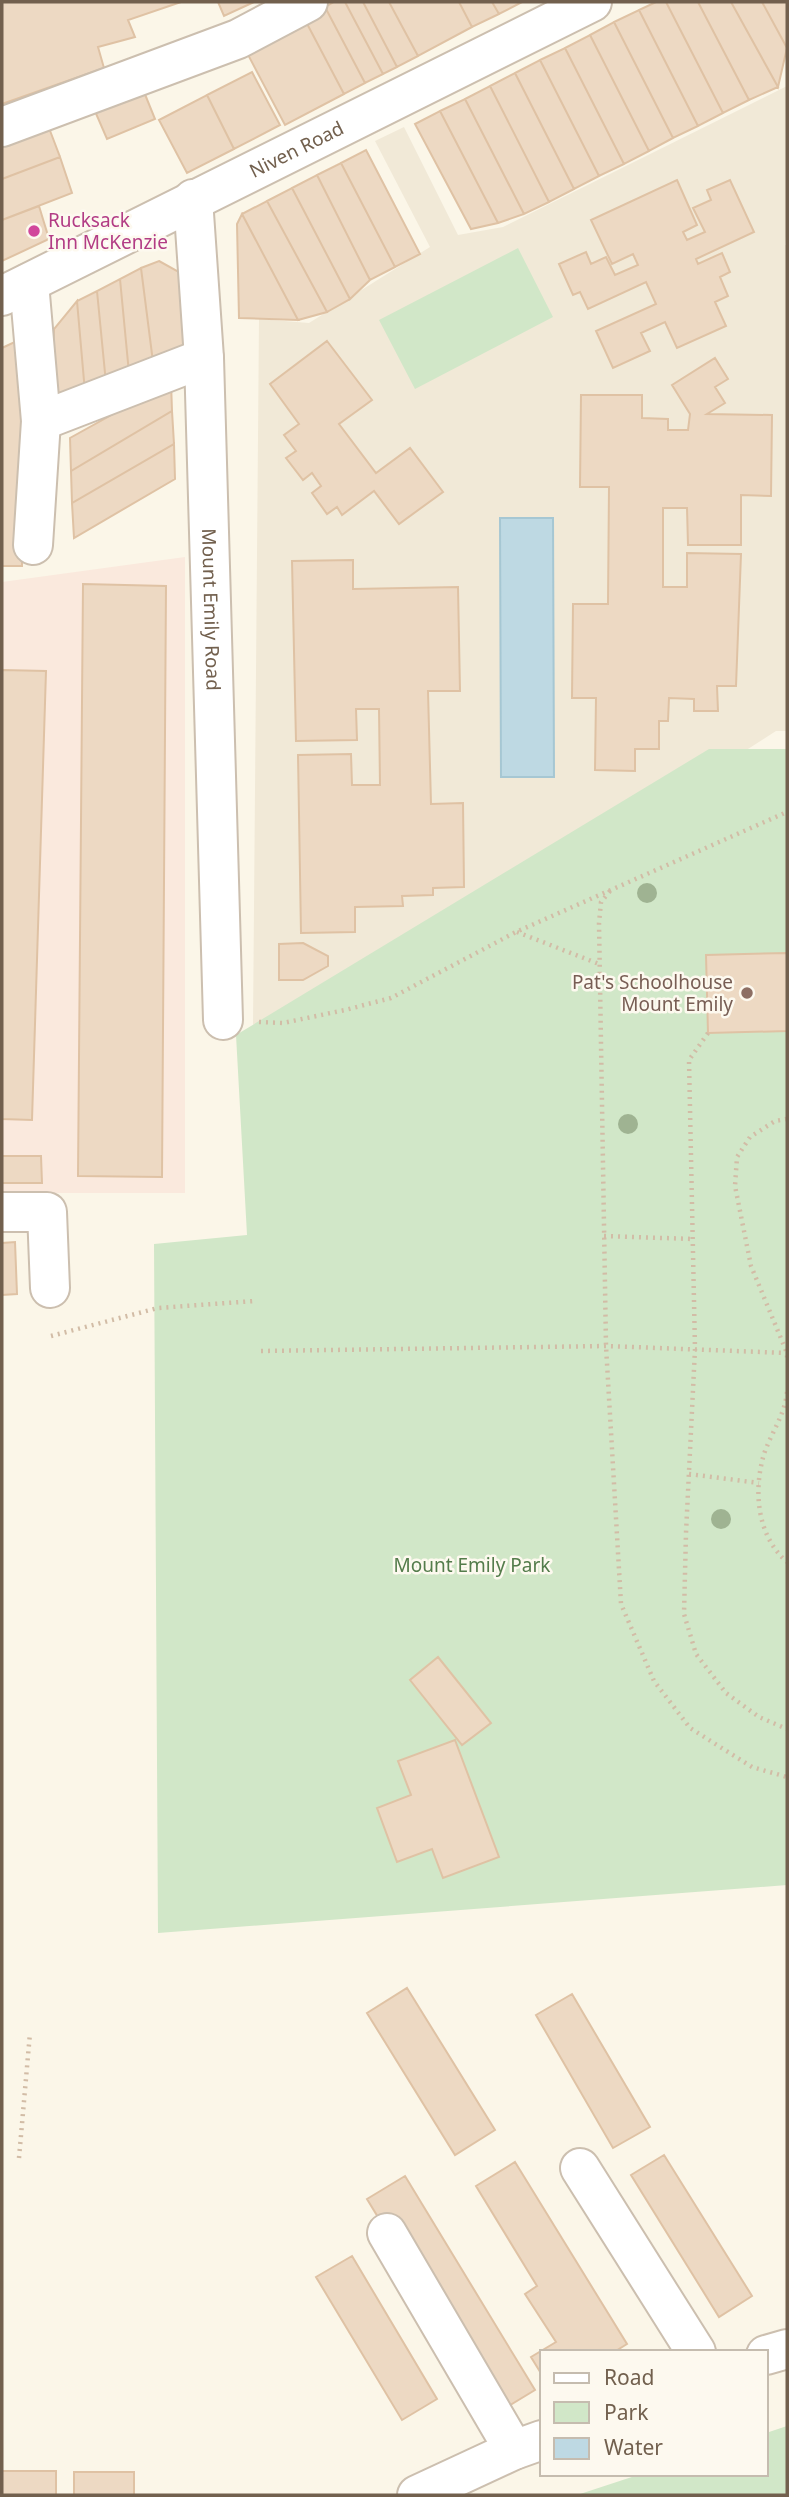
<svg xmlns="http://www.w3.org/2000/svg" width="789" height="2497" viewBox="0 0 789 2497" font-family="'Noto Sans',sans-serif">
  <style>
    .residential { fill: #f1e9d7 }
    .commercial { fill: #fae9dd }
    .green { fill: #d1e7c8 }
    .water { fill: #bed9e3; stroke: #a6c7d3; stroke-width: 2 }
    .building { fill: #edd9c3; stroke: #dfc2a4; stroke-width: 2 }
    .lines { fill: none; stroke-linecap: round; stroke-linejoin: round }
    .minor-casing { stroke: #ccbfaf; stroke-width: 42 }
    .path { stroke: #d2bca6; stroke-width: 4.5; stroke-dasharray: 2 5; stroke-linecap: butt }
    .minor { stroke: #fff; stroke-width: 38 }
    .tree { fill: #9fb392 }
    .hotel-dot { fill: #d1479c; stroke: #fdf9ef; stroke-width: 2.5 }
    .education-dot { fill: #8d6e63; stroke: #fdf9ef; stroke-width: 2.5 }
    .labels { text-anchor: middle; stroke-width: 5; stroke-linejoin: round; paint-order: stroke }
    .street-label { font-size: 19px; fill: #72604e; stroke: #fdf9ef }
    .hotel-label { font-size: 19px; fill: #b23c85; stroke: #fdf9ef; text-anchor: start }
    .education-label { font-size: 19px; fill: #785e54; stroke: #fdf9ef; text-anchor: end }
    .park-label { font-size: 19px; fill: #547c4b; stroke: #fdf9ef }
  </style>
  <rect width="100%" height="100%" fill="#fbf6e8"/>
  <path class="residential" d="M787,86V227L785,245H787V731H776L590,850L253,1025L259,319L309,323L430,247L375,141L404,127L458,235L503,227Z"/>
  <path class="commercial" d="M185,557V1193H2V582Z"/>
  <path class="green" d="M518,248L553,317L415,389L379,320Z
    M709,749H787V1885L158,1933L154,1244L247,1235L236,1035Z
    M787,2426V2495H577L641,2474H766V2433Z"/>
  <path class="water" d="M500,518H553L554,777H501Z"/>
  <path class="building" d="M2,2H181L128,20L135,37L98,47L104,68L2,104Z
    M218,2H254L224,16Z
    M334,2H345L383,74L365,83L325,7Z
    M345,2H363L397,67L383,74Z
    M363,2H389L418,56L397,67Z
    M389,2H459L472,27L418,56Z
    M459,2H492L499,14L472,27Z
    M492,2H522L499,14Z
    M656,2H666L723,113L698,126L639,10Z
    M666,2H698L749,100L723,113Z
    M698,2H731L778,87L749,100Z
    M731,2H762L787,48L778,87Z
    M762,2H787V48Z
    M325,7L365,83L344,94L304,18Z
    M639,10L698,126L673,138L614,22Z
    M304,18L344,94L285,125L245,49Z
    M614,22L673,138L649,151L590,35Z
    M590,35L649,151L624,164L565,48Z
    M565,48L624,164L599,176L540,60Z
    M540,60L599,176L574,189L515,73Z
    M252,72L280,125L234,149L207,95Z
    M515,73L574,189L549,202L490,86Z
    M140,82L155,119L107,139L91,102Z
    M490,86L549,202L524,214L465,99Z
    M207,95L234,149L187,173L159,120Z
    M465,99L524,214L498,223L440,111Z
    M440,111L498,223L471,229L415,124Z
    M49,128L60,157L2,179V145Z
    M366,150L420,254L395,267L341,163Z
    M60,157L72,193L2,220V179Z
    M341,163L395,267L370,280L317,175Z
    M317,175L370,280L350,299L292,188Z
    M677,180L697,225L683,232L687,240L705,232L693,208L711,200L707,190L730,180L754,232L696,259L698,264L722,253L730,272L720,277L728,296L715,302L726,326L677,348L665,322L641,333L650,351L613,368L596,331L656,304L646,282L588,309L580,292L573,295L559,264L586,252L591,264L606,257L615,275L638,265L633,254L612,264L591,220Z
    M292,188L350,299L327,312L267,201Z
    M267,201L327,312L298,320L242,214Z
    M39,206L49,239L2,261V220Z
    M242,214L298,320L239,318L237,224Z
    M159,261L179,272L185,350L153,362L141,268Z
    M141,268L153,362L129,373L120,279Z
    M120,279L129,373L106,383L97,291Z
    M97,291L106,383L85,392L77,301Z
    M77,301L85,392L60,402L52,393L54,329Z
    M21,339L22,566H2V348Z
    M327,341L372,400L339,424L376,473L410,448L443,492L399,524L374,491L342,515L337,507L327,514L312,493L321,486L312,473L303,480L286,458L296,451L284,435L299,424L270,384Z
    M715,358L728,379L715,387L725,403L707,414L772,415L771,496L741,495V545H688L687,508H663V587H687V553L741,554L736,686H717L718,711H694V699L669,698L668,721H659V749H635V771L595,770L596,698H572L573,604H608L609,487H580L581,395H642V418L668,419V430H688L690,414L672,385Z
    M171,382L172,411L71,471L70,438Z
    M172,411L174,444L72,503L71,471Z
    M174,444L175,479L74,538L72,503Z
    M353,560V589L458,587L460,691H428L431,804L463,803L464,887L433,888V895L402,896L403,906L355,907V932L301,933L298,755L351,754L352,785H380L379,709H356L357,740L296,741L292,561Z
    M83,584L166,586L162,1177L78,1176Z
    M2,670L46,671L32,1120L2,1119Z
    M303,943L328,956V966L303,980H279V944Z
    M787,953V1031L708,1033L706,955Z
    M2,1156H41L42,1183H2Z
    M15,1242L17,1294L2,1295V1243Z
    M438,1657L491,1723L462,1745L410,1680Z
    M455,1740L499,1857L443,1878L432,1849L397,1862L377,1808L411,1795L398,1761Z
    M407,1988L495,2130L455,2155L367,2013Z
    M572,1994L650,2127L613,2148L536,2015Z
    M664,2155L752,2296L719,2317L631,2175Z
    M515,2162L627,2344L614,2352H542V2375L531,2357L556,2342L525,2294L537,2286L476,2186Z
    M405,2176L535,2390L497,2413L367,2199Z
    M352,2256L437,2399L402,2420L316,2277Z
    M2,2471H56V2495H2Z
    M74,2472H134V2495H74Z"/>
  <g class="lines">
    <defs>
      <g id="minor">
        <path d="M2,127L238,39L308,2"/>
        <path id="s1" d="M193,199L204,358L223,1020"/>
        <path d="M29,283L41,421L33,545"/>
        <path id="s2" d="M2,296L592,2"/>
        <path d="M41,421L204,358"/>
        <path d="M2,1212H47L50,1288"/>
        <path d="M580,2168L696,2352"/>
        <path d="M387,2233L514,2450"/>
        <path d="M766,2355L787,2349"/>
        <path d="M417,2495L514,2450L542,2440"/>
      </g>
    </defs>
    <use href="#minor" class="minor-casing"/>
    <path class="path" d="M610,891L601,902L599,923L606,1346L621,1604L654,1681L690,1728L752,1767L787,1777
      M517,932L599,964
      M259,1022L283,1023L345,1010L391,998L516,932L787,812
      M708,1033L689,1060L695,1349L686,1533L684,1614L696,1654L726,1693L759,1717L787,1729
      M787,1119L775,1121L750,1137L737,1157L735,1186L751,1266L787,1353V1362
      M604,1236L693,1239
      M51,1336L158,1308L254,1301
      M261,1351L606,1346L787,1353
      M787,1392C785,1415 771,1433 764,1454C753,1491 757,1536 787,1562
      M689,1474L759,1483
      M19,2158L30,2033"/>
    <use href="#minor" class="minor"/>
  </g>
  <g class="tree">
    <circle cx="647" cy="893" r="10"/>
    <circle cx="628" cy="1124" r="10"/>
    <circle cx="721" cy="1519" r="10"/>
  </g>
  <circle class="hotel-dot" cx="34" cy="231" r="7"/>
  <circle class="education-dot" cx="747" cy="993" r="7"/>
  <g class="labels">
    <g class="street-label">
      <text dy="7" stroke="none"><textPath href="#s2" startOffset="329">Niven Road</textPath></text>
      <text dy="7" stroke="none"><textPath href="#s1" startOffset="411">Mount Emily Road</textPath></text>
    </g>
    <g class="hotel-label">
      <text x="48" y="227">Rucksack<tspan x="48" dy="22">Inn McKenzie</tspan></text>
    </g>
    <g class="education-label">
      <text x="733" y="989">Pat's Schoolhouse<tspan x="733" dy="22">Mount Emily</tspan></text>
    </g>
    <g class="park-label">
      <text x="472" y="1572">Mount Emily Park</text>
    </g>
  </g>
  <rect width="789" height="2497" fill="none" stroke="#72604e" stroke-width="7"/>
  <rect x="540" y="2350" width="228" height="126" fill="#fdf9ef" stroke="#c5bcaf" stroke-width="2"/>
  <rect x="554" y="2373" width="35" height="10" fill="#ffffff" stroke="#c5bcaf" stroke-width="2"/>
  <text x="604" y="2385" font-size="21" fill="#72604e">Road</text>
  <rect x="554" y="2402" width="35" height="21" fill="#d1e7c8" stroke="#c5bcaf" stroke-width="2"/>
  <text x="604" y="2420" font-size="21" fill="#72604e">Park</text>
  <rect x="554" y="2438" width="35" height="21" fill="#bed9e3" stroke="#c5bcaf" stroke-width="2"/>
  <text x="604" y="2455" font-size="21" fill="#72604e">Water</text>
</svg>
